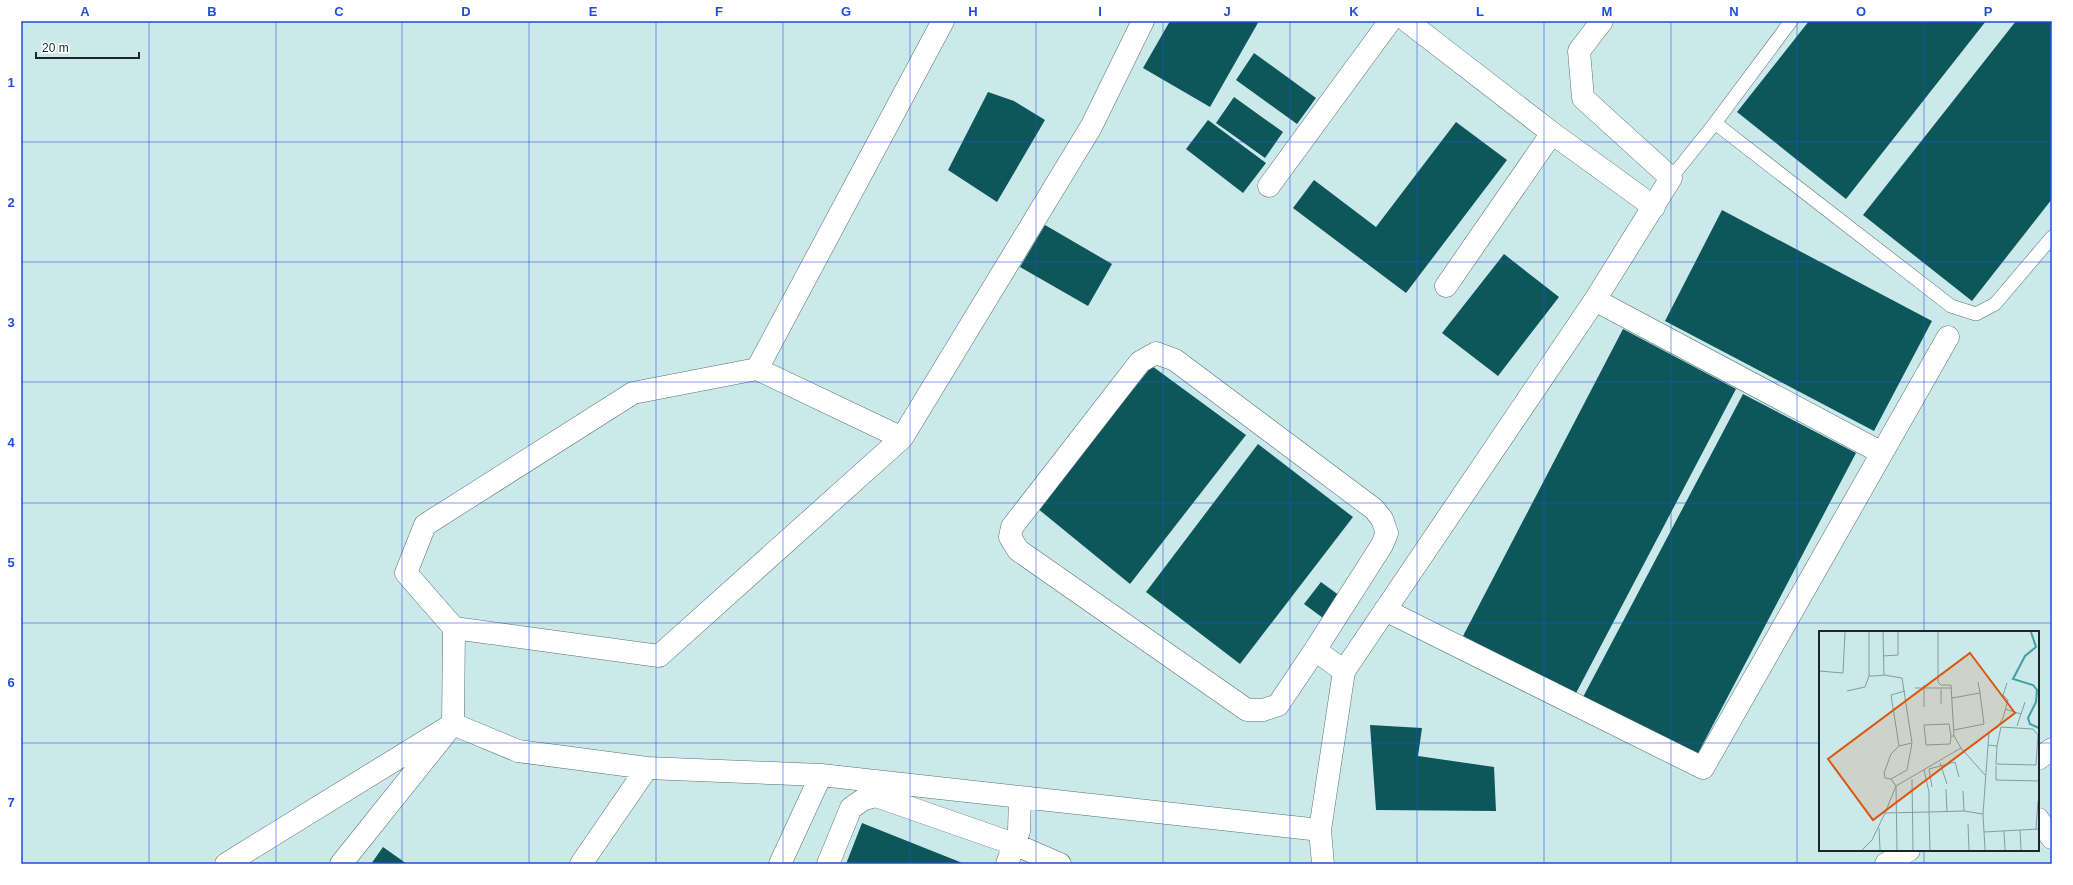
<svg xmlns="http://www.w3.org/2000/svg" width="2073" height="885" viewBox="0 0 2073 885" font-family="Arial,sans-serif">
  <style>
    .building { fill: #0d575a }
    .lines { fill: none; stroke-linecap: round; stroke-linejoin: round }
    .service-casing { stroke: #557172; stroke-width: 14 }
    .minor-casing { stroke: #557172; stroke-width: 23 }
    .service { stroke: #fff; stroke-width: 13 }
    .minor { stroke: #fff; stroke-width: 22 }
    .grid { fill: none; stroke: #1d4ed8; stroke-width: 1; stroke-opacity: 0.55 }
    .inset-river { fill: none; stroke: #40a1a5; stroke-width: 2 }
    .inset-road { fill: none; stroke: #859b9c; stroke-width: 1 }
    .view { fill: #de560d; fill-opacity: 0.15; stroke: #de560d; stroke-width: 2 }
    .inset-edge { fill: none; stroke: #1b2727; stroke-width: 2 }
    .neatline { fill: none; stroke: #1d4ed8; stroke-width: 1.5 }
    .grid-label { font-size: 13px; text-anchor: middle; font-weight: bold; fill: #1d4ed8 }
  </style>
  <rect width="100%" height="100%" fill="#cbe9ea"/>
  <path class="building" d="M1170,21H1259L1210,107L1143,68Z
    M1809,21H1986L1846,199L1737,112Z
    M2016,21H2052V199L1972,301L1863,215Z
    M1254,53L1316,98L1297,124L1236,80Z
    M988,92L1014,101L1045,120L997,202L948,170Z
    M1234,97L1283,132L1265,158L1216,123Z
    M1208,120L1266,163L1243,193L1186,149Z
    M1456,122L1507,160L1406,293L1293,208L1314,180L1376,227Z
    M1722,210L1932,321L1874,431L1665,321Z
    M1045,225L1112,264L1088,306L1020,267Z
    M1504,254L1559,297L1498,376L1442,333Z
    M1623,329L1736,389L1575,695L1463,636Z
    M1152,366L1246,435L1130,584L1037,508Z
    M1743,394L1856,453L1695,759L1582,699Z
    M1258,444L1353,517L1240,664L1146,592Z
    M1321,582L1340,596L1323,618L1304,604Z
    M1370,725L1422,728L1418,756L1494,767L1496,811L1376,810Z
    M862,823L965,864H846Z
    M383,847L407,864H371Z"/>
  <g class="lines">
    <defs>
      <path id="service" d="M1715,123L1951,306L1976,314L1995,304L2052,237
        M1671,178L1715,123L1791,21"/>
      <path id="minor" d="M1407,21L1552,133L1654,207
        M1269,186L1390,21
        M1446,286L1552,133
        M1595,300L1882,453L1948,337
        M902,438L1091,127L1143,21
        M1385,610L1703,768L1882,453
        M454,628L406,573L425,525L633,393L757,369
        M1315,650L1382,545L1387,533L1382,519L1374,509L1175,360L1156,353L1140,362L1012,527L1010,537L1018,550L1247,710H1263L1278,705L1315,650L1344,671
        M2038,759L2052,749
        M2038,819L2052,838
        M226,864L453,724L518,751L647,768L821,775L1320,830
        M341,864L453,724L454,628L659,656L902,438L757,369L943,21
        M581,864L647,768
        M780,864L821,775
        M828,864L851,808L864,799L876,796L1014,844L1060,864
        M1007,864L1019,831L1020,797
        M1323,864L1320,830L1344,671L1595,300L1671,178L1583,98L1579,51L1602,21
        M1886,864L1909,850"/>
    </defs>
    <use href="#service" class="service-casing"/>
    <use href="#minor" class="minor-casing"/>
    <use href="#service" class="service"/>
    <use href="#minor" class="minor"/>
  </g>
  <path class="grid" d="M149,21V864M276,21V864M402,21V864M529,21V864M656,21V864M783,21V864M910,21V864M1036,21V864M1163,21V864M1290,21V864M1417,21V864M1544,21V864M1671,21V864M1797,21V864M1924,21V632M21,142H2052M21,262H2052M21,382H2052M21,503H2052M21,623H2052M21,743H1820M2038,743H2052M1924,850V864"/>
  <g transform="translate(1819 631)">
    <rect width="220" height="220" fill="#cbe9ea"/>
    <path class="inset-river" d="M212,1L217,16L206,25L194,48L214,54L218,59L217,71L209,87L211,93L220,97"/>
    <path class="inset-road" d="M50,1V45H56L65,44L64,1M119,1V51L122,54H132L135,105L142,117L166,144M64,25L79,24V1M0,40L24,42L26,1M65,44L83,47L93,112M105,54V76M96,57H133M122,58V73M28,60L46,56L50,45M133,67L161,62L159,51M186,78L202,83M198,95L206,71M135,99L165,93L161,62M132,105L130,93L105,94L107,114L131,113L132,105H135M169,114L178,115L177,133L217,134L219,104L214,98L182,96L178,115M121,132L128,153M177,135V149L220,150M105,139L110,161V181L145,180L164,183M72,148L66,147L65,142L72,123L80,115M93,148L94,219M113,156L110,138L136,131L140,146M127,158L128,181M144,160L145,180M149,193L150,219M60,197L61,219M217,198L219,170M201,199L202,219M185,200L186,219M165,201L220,198M43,219L53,209L66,182M78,219L77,155L72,148L88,139L93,112L80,115L72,64L86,60M111,219L110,181L66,182L77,155L142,117M166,219L164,183L170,101L179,96L184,87L189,69L184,64L188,52"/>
    <path class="view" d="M151,22L196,82L54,189L9,128Z"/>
    <rect width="220" height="220" class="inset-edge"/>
  </g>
  <rect width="2073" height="885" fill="none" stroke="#ffffff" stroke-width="44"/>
  <path d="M36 52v6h103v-6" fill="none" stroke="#1b2727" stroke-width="2"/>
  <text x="42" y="52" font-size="12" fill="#1b2727" stroke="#ffffff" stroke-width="3" paint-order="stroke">20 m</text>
  <rect x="22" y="22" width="2029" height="841" class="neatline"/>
  <g class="grid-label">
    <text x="85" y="16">A</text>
    <text x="212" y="16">B</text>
    <text x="339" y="16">C</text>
    <text x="466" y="16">D</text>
    <text x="593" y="16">E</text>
    <text x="719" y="16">F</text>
    <text x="846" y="16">G</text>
    <text x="973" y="16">H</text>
    <text x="1100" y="16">I</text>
    <text x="1227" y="16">J</text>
    <text x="1354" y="16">K</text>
    <text x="1480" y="16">L</text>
    <text x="1607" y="16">M</text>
    <text x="1734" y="16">N</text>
    <text x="1861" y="16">O</text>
    <text x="1988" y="16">P</text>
    <text x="11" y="87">1</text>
    <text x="11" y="207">2</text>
    <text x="11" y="327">3</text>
    <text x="11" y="447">4</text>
    <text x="11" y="567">5</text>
    <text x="11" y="687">6</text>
    <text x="11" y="807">7</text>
  </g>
</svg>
